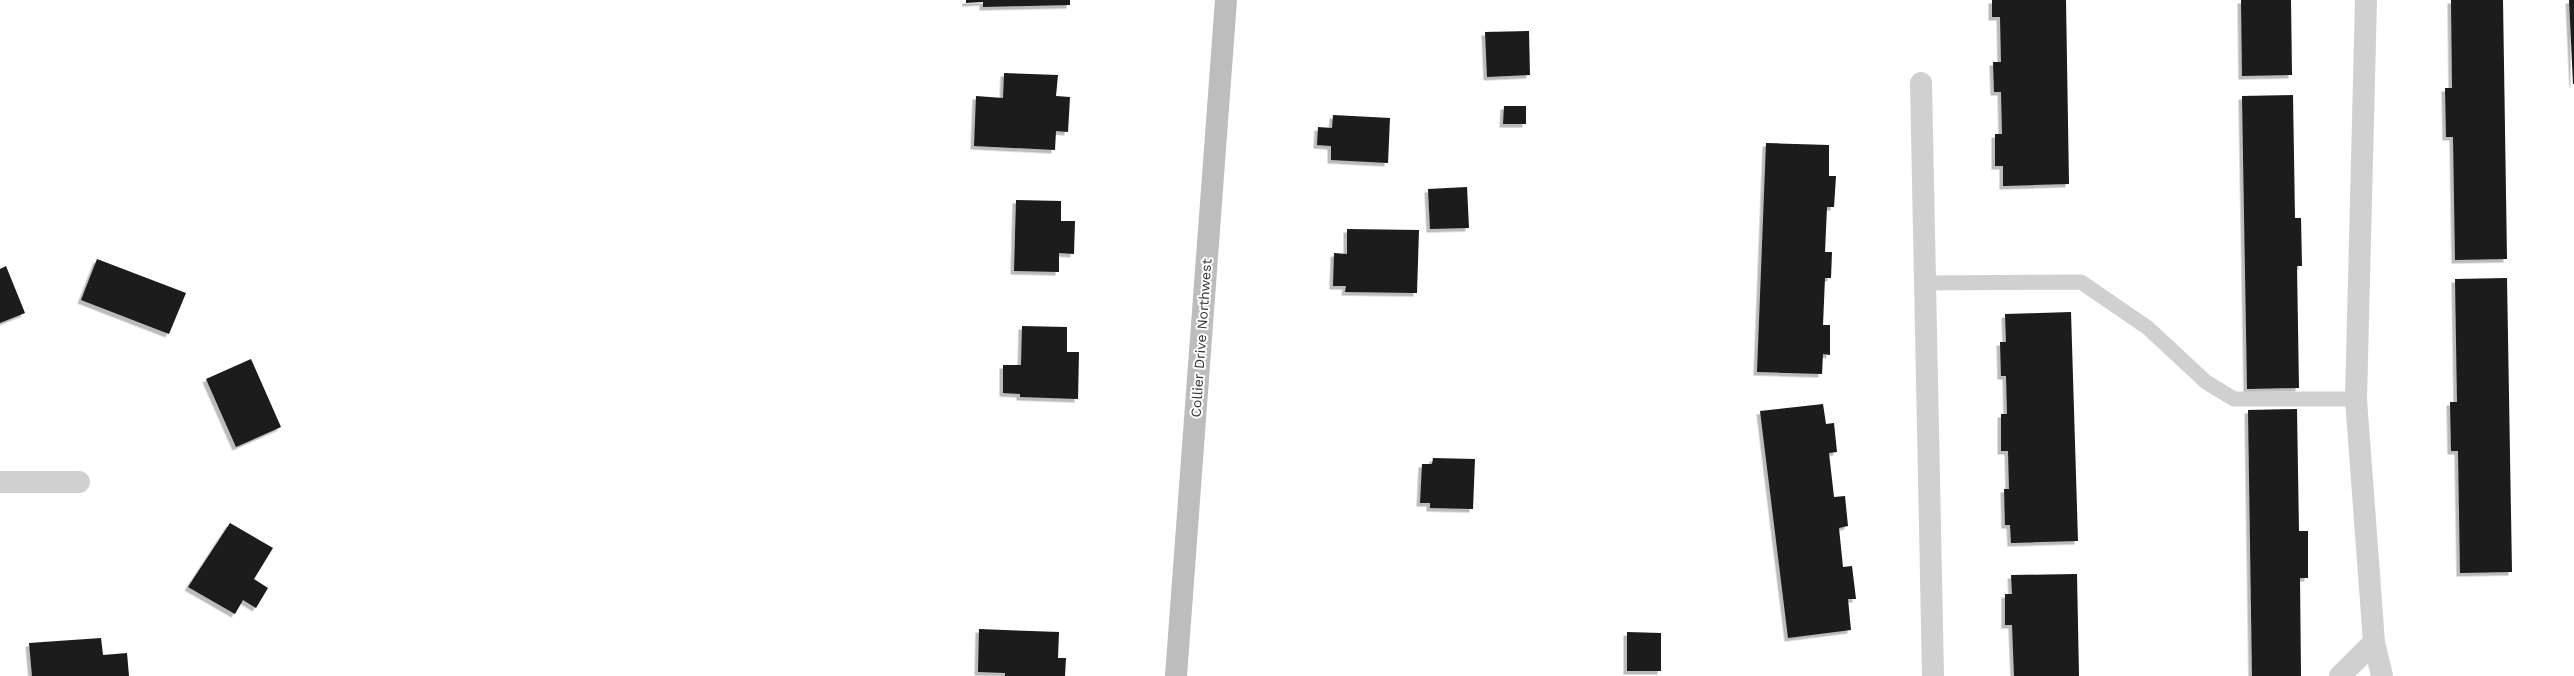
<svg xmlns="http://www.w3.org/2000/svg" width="2574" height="676" viewBox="0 0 2574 676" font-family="'Work Sans',sans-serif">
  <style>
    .building { fill: #1a1a1a; filter: url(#shadow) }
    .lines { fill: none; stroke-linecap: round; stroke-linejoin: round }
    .service { stroke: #d0d0d0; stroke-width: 15 }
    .minor { stroke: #d0d0d0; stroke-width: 22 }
    .secondary { stroke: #bdbdbd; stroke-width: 22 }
    .labels { text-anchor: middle; stroke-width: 4; stroke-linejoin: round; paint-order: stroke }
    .street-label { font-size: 14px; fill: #333; stroke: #fff }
  </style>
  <defs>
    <filter id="shadow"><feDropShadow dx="-3.5" dy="3.5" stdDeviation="0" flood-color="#0004"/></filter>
  </defs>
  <rect width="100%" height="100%" fill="#fff"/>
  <path class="building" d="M966,0H1070V5L983,7V2L966,3Z
    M1992,0H2066L2069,184L2003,186V166H1995V134H2002L2001,92H1994L1993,62H2001L2000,17H1992Z
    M2241,0H2291L2292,75L2242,76Z
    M2451,0H2503L2507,259L2455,260L2453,137H2446L2445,88H2452Z
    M2569,0H2574V84H2573Z
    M1529,31L1530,75L1487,77L1485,32Z
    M1004,73L1058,75L1056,96L1070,97L1068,132L1056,131L1055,150L974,146L976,96L1003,98Z
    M2293,95L2295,218H2301L2302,266H2297L2299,388L2247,389L2242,96Z
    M1504,106H1526V124H1503Z
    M1333,115L1390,118L1388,163L1331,160V146L1317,145L1318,127L1332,128Z
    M1766,143L1829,145V176H1836L1834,207H1827L1825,252H1832L1831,278H1825L1823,325H1830V355L1823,354L1822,374L1757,372Z
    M1467,187L1469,228L1430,229L1428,189Z
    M1016,200L1061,201V221H1075L1074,254L1059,253V272L1014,271Z
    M1347,229L1419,230L1417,293L1345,292L1346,286H1333L1334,253L1347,254Z
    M97,259L186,293L169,334L81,300Z
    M6,266L25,313L0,323V269Z
    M2507,278L2512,572L2460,573L2458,451H2451L2450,402H2457L2455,279Z
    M2071,312L2078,541L2011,543L2010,525H2005L2004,489H2009L2008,451H2001V414H2007L2006,376H2001L2000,342H2006L2005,314Z
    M1022,326L1067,327V352H1079L1078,399L1020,397V394L1003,393V365H1021Z
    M251,359L281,427L236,447L206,379Z
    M1823,404L1826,424L1834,423L1837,452L1829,453L1834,497L1845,496L1848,526L1839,528L1843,567L1852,566L1856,599H1848L1851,630L1788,638L1760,411Z
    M2297,409L2299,531H2308V578H2300L2301,676H2252L2248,410Z
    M1433,458L1475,459L1473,509L1430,508V503H1420L1422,464H1432Z
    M230,523L273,548L254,579L268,588L256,608L243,600L235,614L188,587Z
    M2077,574L2079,676H2014L2012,625H2005V594H2012L2011,575Z
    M979,629L1059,632L1058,658H1066L1065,676H1005V673L978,672Z
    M1627,632L1661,633V671H1627Z
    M101,638L103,655L127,653L129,676H32L29,643Z"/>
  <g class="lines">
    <path class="service" d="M1925,283L2081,282L2148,328L2206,382L2234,399H2356"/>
    <path class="minor" d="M2366,0L2356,399L2374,642L2382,676
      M1921,83L1933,676
      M0,482H79
      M2340,676L2374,642"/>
    <path class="secondary" d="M1176,676L1226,0"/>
  </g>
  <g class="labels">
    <g class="street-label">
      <text transform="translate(1201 338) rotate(-86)" y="5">Collier Drive Northwest</text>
    </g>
  </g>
</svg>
